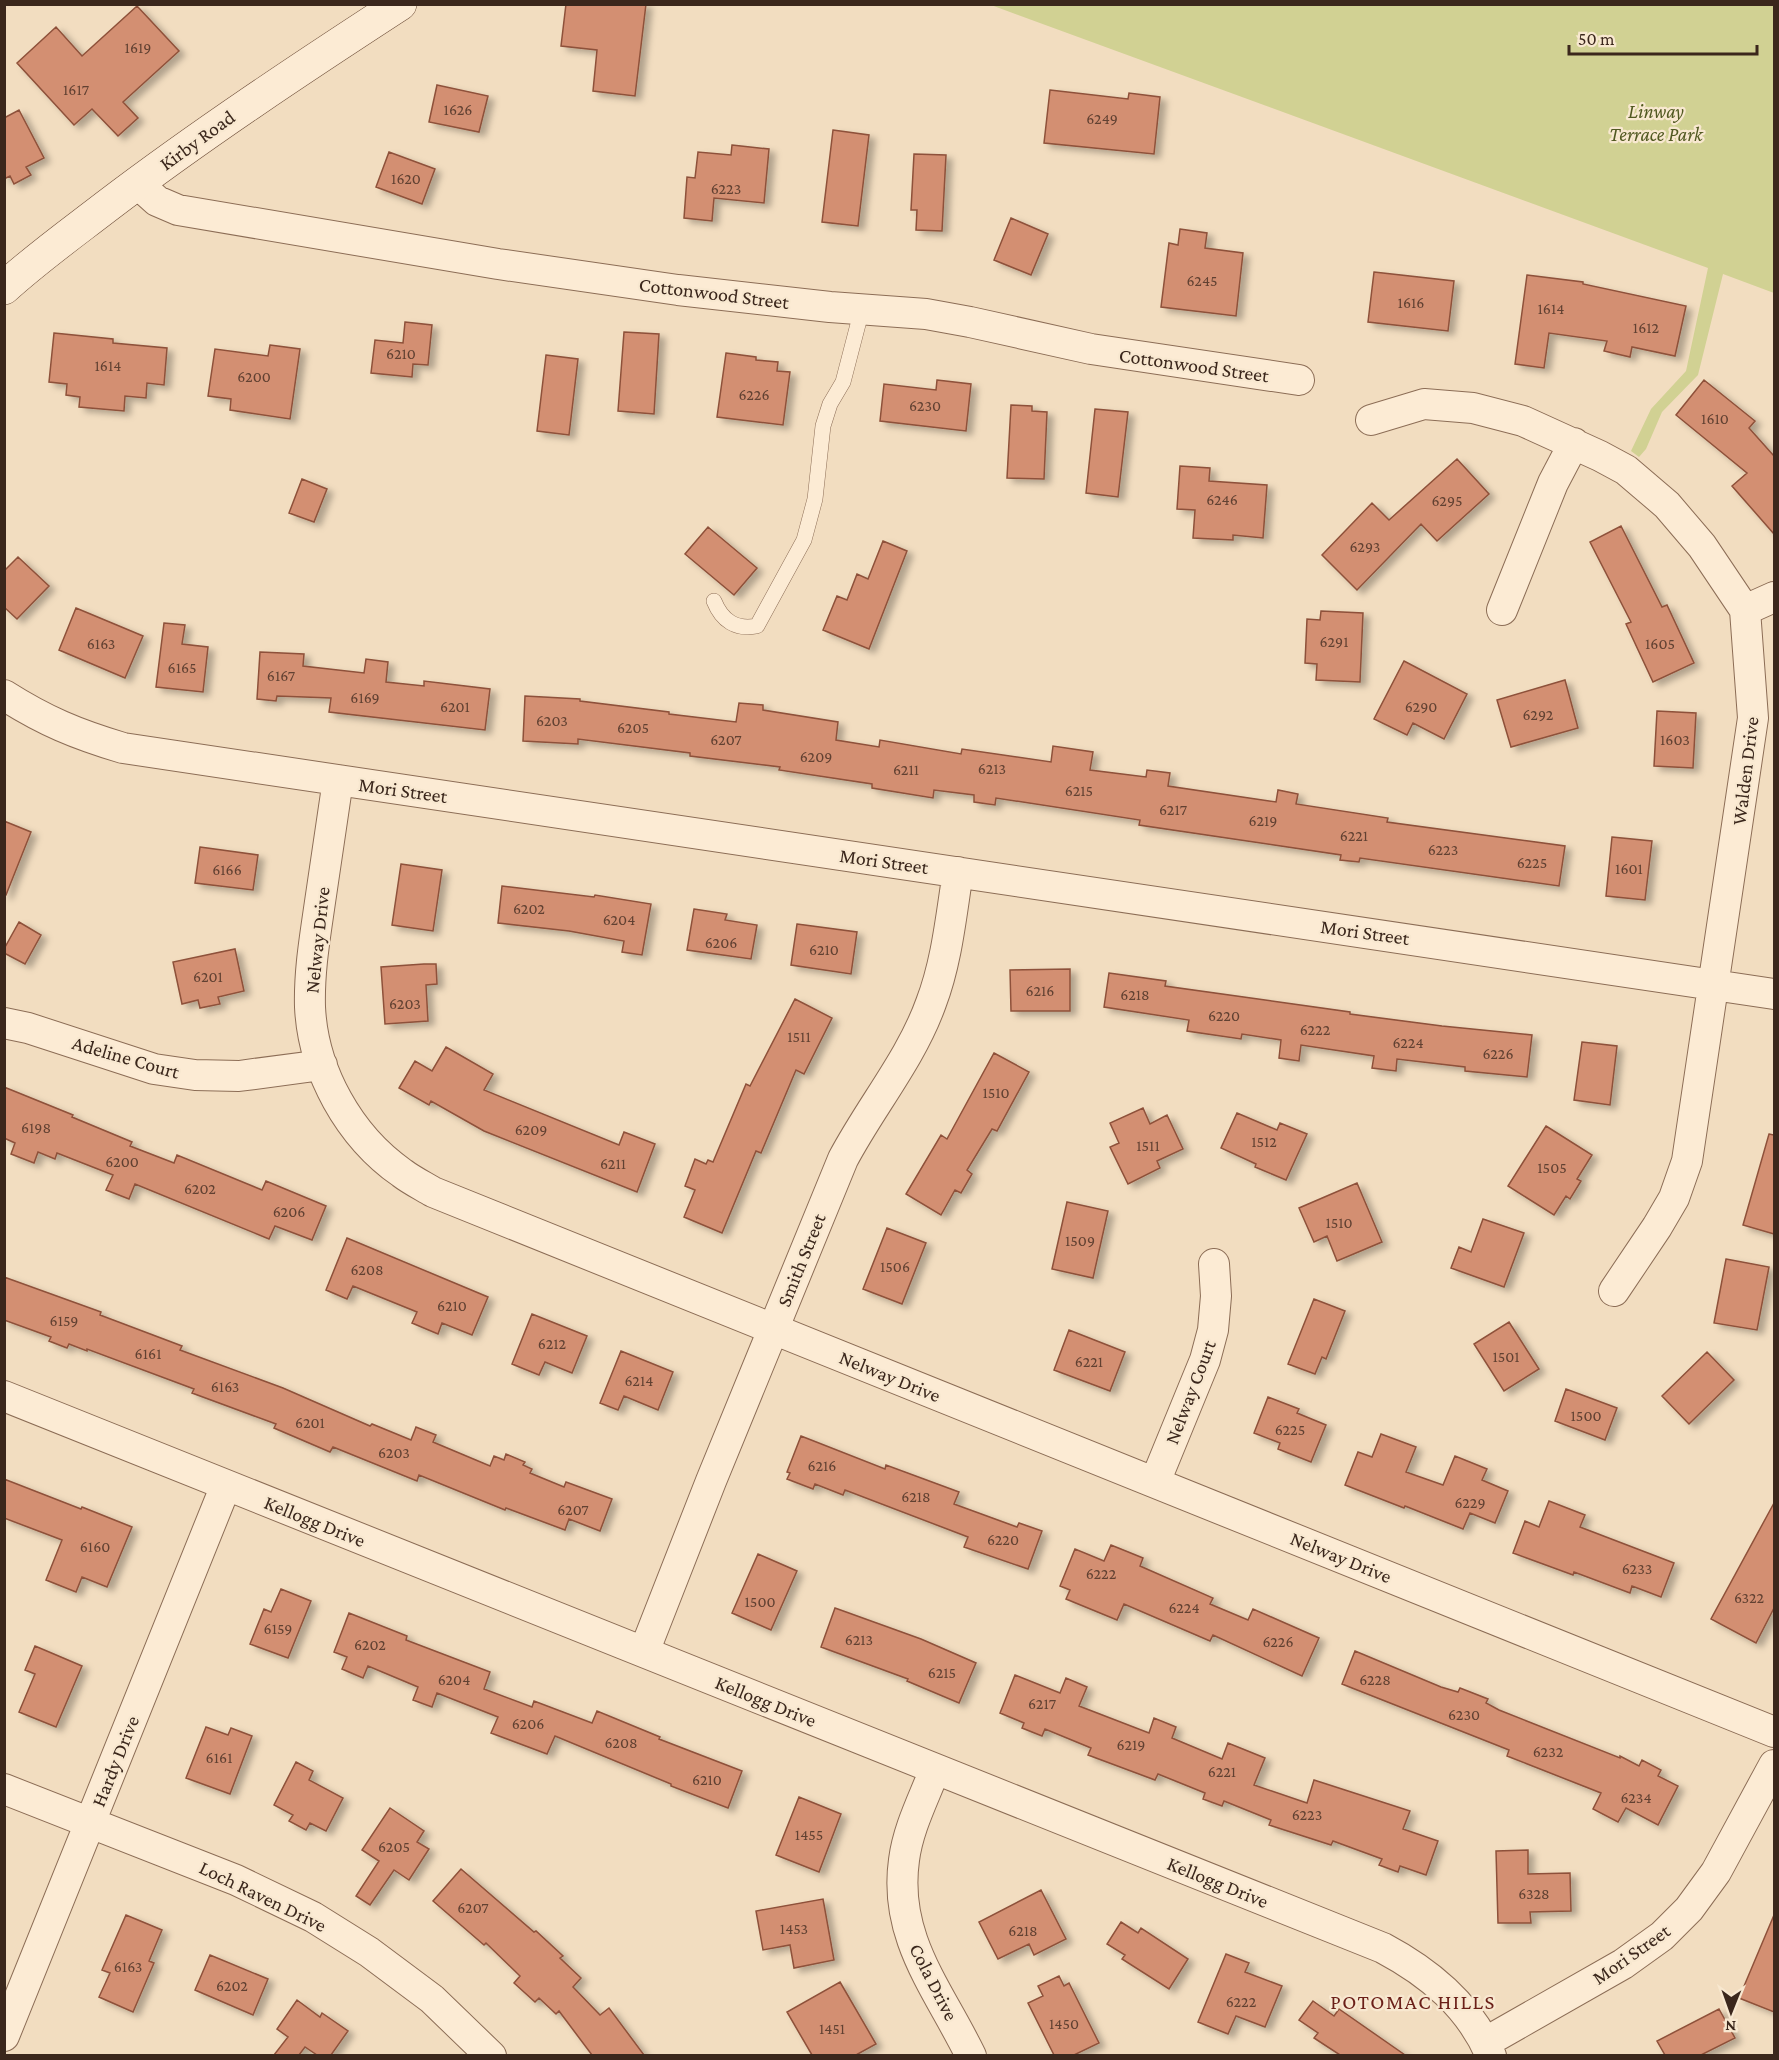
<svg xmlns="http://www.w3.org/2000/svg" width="1779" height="2060" viewBox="0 0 1779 2060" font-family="'Crimson Pro',serif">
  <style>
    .green { fill: #d1d193 }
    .building { fill: #d38f72; stroke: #8e513a; stroke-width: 1.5; filter: url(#shadow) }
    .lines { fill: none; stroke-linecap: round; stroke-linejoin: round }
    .lane-casing { stroke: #8c6d56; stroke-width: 16 }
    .street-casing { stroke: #8c6d56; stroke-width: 32 }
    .secondary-casing { stroke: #6e4e39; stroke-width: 34 }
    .lane { stroke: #fcebd4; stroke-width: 15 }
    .street { stroke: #fcebd4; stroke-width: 30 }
    .secondary { stroke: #fcebd4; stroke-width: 33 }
    .labels { text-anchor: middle; stroke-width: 4.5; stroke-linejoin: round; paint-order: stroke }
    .number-label { font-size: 16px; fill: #614132 }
    .park-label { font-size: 20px; font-style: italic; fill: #515921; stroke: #f8e8d0 }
    .street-label { font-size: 20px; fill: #3b271c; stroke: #f8e8d0 }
    .neighbourhood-label { font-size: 21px; letter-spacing: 1.5px; fill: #6b1f18; stroke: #f8e8d0 }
  </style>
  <defs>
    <filter id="shadow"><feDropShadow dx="6" dy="4" stdDeviation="3" flood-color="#0004"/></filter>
  </defs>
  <rect width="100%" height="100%" fill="#f2ddc0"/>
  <path class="green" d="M991,5H1774V293L1723,274L1698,375L1662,412L1646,449L1639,457L1631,451L1651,409L1686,371L1708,268Z"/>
  <path class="building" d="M566,4H646L635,96L593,91L597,50L561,46Z
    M137,6L179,51L123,102L138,118L118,136L92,109L74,125L17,63L56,27L82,56Z
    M437,85L488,96L479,132L429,122Z
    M1050,90L1128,99L1129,93L1160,97L1154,154L1044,143Z
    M19,110L44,158L26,167L31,175L14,184L10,176L4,179V118Z
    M833,130L869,135L858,226L822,222Z
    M732,145L769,149L764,203L714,198L712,221L684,218L687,177L695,178L698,152L731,155Z
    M389,152L435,169L422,204L376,187Z
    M914,154L946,155L942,231L916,230L917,210H911Z
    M1011,218L1048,234L1031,275L994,260Z
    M1180,229L1207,233L1205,248L1243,253L1236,316L1161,307L1169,243L1178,245Z
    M1374,272L1454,281L1448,331L1368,322Z
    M1527,275L1583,282V284L1686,306L1675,356L1632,347L1630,357L1604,351L1607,341L1549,333L1544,368L1515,364Z
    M405,322L432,325L428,365L413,364L412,377L371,373L375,340L403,343Z
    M624,332L659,334L654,414L618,411Z
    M54,333L113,339V343L167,348L164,385L147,383L146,398L125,396L124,411L79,407L80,397L66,395L67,384L49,382Z
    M270,345L300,349L290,419L230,410L231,399L208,396L215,349L268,356Z
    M726,353L756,357V360L778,362L777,371L790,372L783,425L717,417Z
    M546,355L578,359L569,435L537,431Z
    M937,380L971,384L966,431L880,421L884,384L936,390Z
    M1704,380L1755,421L1749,428L1774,456V534L1732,486L1747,473L1676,415Z
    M1011,405L1032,406V411L1047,412L1044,479L1007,478Z
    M1095,409L1128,412L1118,497L1086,493Z
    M1457,459L1489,494L1437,541L1421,524L1357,590L1322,555L1372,503L1389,520Z
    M1180,466L1210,468L1209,481L1267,485L1263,538L1233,535V540L1193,538L1195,510L1177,509Z
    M302,479L327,489L314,522L289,513Z
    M1621,526L1662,607L1667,605L1694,663L1653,682L1626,624L1631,622L1590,542Z
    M708,527L757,568L734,595L685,554Z
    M883,541L907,551L869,649L823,630L837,596L847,600L857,574L868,579Z
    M18,557L49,586L17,619L4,607V571Z
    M76,608L143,636L125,678L59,650Z
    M1321,611L1363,613L1360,682L1316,680L1317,664L1305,663L1307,619L1320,620Z
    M164,623L185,625L182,644L208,647L203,692L156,687Z
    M260,652L304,654L303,666L364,673L366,659L388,662L386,682L424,686V681L490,689L485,730L329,712L331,698L277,696L276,701L257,699Z
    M1404,661L1467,694L1444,739L1413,723L1407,735L1374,719Z
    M1565,680L1578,728L1511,747L1497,700Z
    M525,696L580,699V701L669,712V714L736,722L739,703L763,705V710L838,722L836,740L879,747L880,740L961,754L962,749L1051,762L1053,746L1093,752L1090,770L1146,777L1147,770L1170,773L1168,786L1276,802L1278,790L1298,794L1296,804L1388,818L1387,822L1565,846L1559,886L1360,858L1359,862L1340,860L1341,855L1139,825L1140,820L996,798L995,805L974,802V795L934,790L933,798L872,788V784L779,770L780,767L690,756V753L578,739V744L523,741Z
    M1657,711L1696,713L1693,768L1654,766Z
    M4,821L31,832L6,895H4Z
    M1612,837L1652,841L1645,900L1606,896Z
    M200,847L258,855L253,890L195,883Z
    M401,864L442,870L433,931L392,925Z
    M502,886L594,897L595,895L651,904L642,955L622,952L624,941L569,931L498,923Z
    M694,909L727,914L725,920L757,925L751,959L687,950Z
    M19,922L41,935L25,964L4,953V949Z
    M797,924L857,932L851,974L791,965Z
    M235,949L244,991L218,997L220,1004L200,1008L198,1000L182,1004L173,962Z
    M424,964H436L437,984L426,985L428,1021L385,1024L381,967Z
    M1070,969V1011H1011L1010,970Z
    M1109,973L1166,981L1165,986L1350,1012V1014L1442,1026L1532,1035L1527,1077L1465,1071V1067L1397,1059L1396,1071L1372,1068L1374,1056L1301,1045L1299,1061L1279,1058L1281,1040L1242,1034L1241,1039L1187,1031L1189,1020L1104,1007Z
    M795,999L832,1018L804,1074L796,1070L761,1153L756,1151L722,1233L684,1217L695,1190L685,1186L695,1159L706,1164L708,1160L713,1162L746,1084L750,1086Z
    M1582,1042L1617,1046L1610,1105L1574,1100Z
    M446,1047L493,1074L484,1090L619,1145L624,1132L655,1144L637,1192L484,1131L431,1101L429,1105L399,1088L415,1061L432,1071Z
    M994,1053L1029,1072L997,1131L992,1129L967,1170L972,1174L961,1193L955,1190L941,1215L906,1194L941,1135L947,1139Z
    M4,1087L73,1115L72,1117L132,1142L130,1146L174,1163L177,1155L262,1190L266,1181L326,1206L312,1240L275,1226L269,1239L135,1184L129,1199L106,1190L113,1175L57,1153L55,1159L38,1152L34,1163L11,1154L15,1143L4,1138Z
    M1143,1108L1150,1124L1167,1115L1183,1149L1157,1161L1160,1168L1128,1184L1110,1147L1119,1143L1110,1123Z
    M1237,1113L1277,1130L1280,1123L1307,1134L1286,1180L1255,1167L1256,1164L1221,1148Z
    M1546,1126L1592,1155L1577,1179L1581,1181L1570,1199L1566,1196L1554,1215L1508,1186Z
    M1769,1134L1774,1135V1234L1743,1225Z
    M1357,1183L1382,1242L1337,1261L1327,1236L1314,1242L1299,1208Z
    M1067,1202L1108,1211L1093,1278L1052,1269Z
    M1483,1219L1524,1233L1504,1287L1451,1268L1459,1247L1471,1252Z
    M887,1228L926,1243L902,1304L863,1289Z
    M347,1238L488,1297L472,1335L442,1323L438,1334L412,1323L417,1312L353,1286L347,1299L326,1290Z
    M1726,1259L1769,1267L1757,1330L1714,1323Z
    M4,1277L101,1312L100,1315L182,1346L180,1350L283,1388L370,1426L372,1424L411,1440L416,1427L436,1435L433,1442L490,1466L494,1456L504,1460L506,1454L525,1462L523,1465L532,1469L530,1473L564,1487L566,1482L612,1499L600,1531L569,1519L565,1530L506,1508L505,1510L419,1475L417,1481L333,1447L330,1452L274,1428L276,1424L192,1393L194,1389L87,1349V1351L69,1344L67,1348L49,1341L51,1337L4,1320Z
    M1314,1299L1345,1311L1326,1359L1322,1357L1315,1374L1288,1364Z
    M532,1314L587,1336L572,1373L545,1362L539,1375L512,1364Z
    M1509,1322L1539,1369L1504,1391L1474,1344Z
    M1069,1330L1125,1352L1110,1391L1054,1370Z
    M621,1351L673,1372L658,1410L624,1396L618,1410L600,1403Z
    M1707,1352L1734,1380L1689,1424L1662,1396Z
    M1566,1389L1617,1408L1605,1440L1555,1421Z
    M1268,1397L1299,1409L1297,1413L1326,1425L1311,1462L1278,1449L1280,1443L1254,1433Z
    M1381,1434L1416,1447L1406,1472L1443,1485L1455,1456L1487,1469L1482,1480L1508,1491L1495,1523L1470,1513L1463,1529L1405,1506L1404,1508L1345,1485L1358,1452L1372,1457Z
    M801,1436L885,1469L886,1465L959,1492L954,1504L1017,1527L1019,1523L1042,1531L1028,1569L964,1547L968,1537L845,1490L843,1495L815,1484L813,1489L787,1479L790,1473L787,1472Z
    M4,1479L81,1509L82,1507L132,1527L107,1587L82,1577L76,1592L46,1580L62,1540L4,1518Z
    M1549,1501L1585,1515L1580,1527L1674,1563L1661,1597L1632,1586L1630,1593L1574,1572L1573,1575L1513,1553L1525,1521L1539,1527Z
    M1774,1503V1608L1756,1643L1711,1619Z
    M1111,1545L1143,1558L1140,1566L1213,1598L1210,1604L1248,1620L1253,1609L1319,1638L1302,1676L1213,1635L1210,1641L1124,1604L1117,1620L1066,1599L1070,1590L1060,1586L1075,1549L1104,1561Z
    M758,1554L797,1571L771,1630L732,1613Z
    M281,1589L311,1601L288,1658L250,1644L264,1609L271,1612Z
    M835,1608L921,1639L976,1663L959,1703L907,1681L908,1679L821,1647Z
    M349,1613L407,1636L406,1640L490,1672L484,1689L532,1707L534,1701L592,1723L597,1711L660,1737L659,1739L742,1771L728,1808L671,1786V1784L555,1736L547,1754L491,1733L498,1717L437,1693L432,1707L413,1700L418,1687L368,1666L363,1678L342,1669L347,1657L334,1652Z
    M35,1646L82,1666L56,1727L19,1712L35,1674L25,1670Z
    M1355,1651L1441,1687L1458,1692L1460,1688L1488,1699L1486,1703L1499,1710L1620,1758V1756L1639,1766L1642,1760L1661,1770L1658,1776L1678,1786L1658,1825L1626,1808L1618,1822L1593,1809L1601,1793L1507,1756L1509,1750L1342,1684Z
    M1015,1675L1060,1693L1066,1678L1087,1687L1079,1706L1149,1733L1154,1718L1176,1727L1172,1738L1222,1759L1228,1743L1265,1758L1254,1785L1307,1803L1314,1780L1410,1811L1403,1829L1438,1841L1426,1875L1400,1866L1398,1872L1379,1865L1382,1859L1333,1841L1331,1845L1269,1825L1271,1820L1224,1801L1222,1806L1203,1799L1205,1793L1158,1774L1155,1780L1088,1755L1091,1748L1045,1729L1042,1736L1022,1728L1024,1723L1000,1713Z
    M206,1727L228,1735L231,1728L252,1736L230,1794L186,1778Z
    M296,1762L313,1771L309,1780L343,1798L326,1831L310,1823L306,1830L289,1821L293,1815L274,1805Z
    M799,1797L841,1814L819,1872L776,1855Z
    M390,1808L424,1831L417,1842L429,1849L409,1880L394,1870L370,1905L356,1896L379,1861L362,1850Z
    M1528,1850V1874L1570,1873L1571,1911L1530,1912L1531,1923H1498L1496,1851Z
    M461,1869L534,1932L536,1931L563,1956L560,1958L581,1978L573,1987L600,2015L609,2008L644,2055H592L559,2011L556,2014L539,1998L535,2002L514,1983L520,1976L486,1943L484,1945L433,1901Z
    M1041,1890L1066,1939L1034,1955L1029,1944L998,1959L979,1922Z
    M823,1899L834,1960L794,1968L790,1945L763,1950L756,1911Z
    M126,1915L162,1930L149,1961L154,1963L133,2012L99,1997L110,1973L102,1970Z
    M1774,1915V2012L1739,1998Z
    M1121,1922L1138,1933L1141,1928L1188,1959L1169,1989L1122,1959L1125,1955L1107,1944Z
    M1226,1954L1249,1963L1245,1972L1282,1986L1265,2027L1236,2016L1228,2034L1198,2022Z
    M210,1955L268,1979L253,2015L195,1990Z
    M1059,1976L1064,1986L1069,1983L1099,2043L1074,2055H1054L1028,2003L1043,1996L1038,1986Z
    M840,1982L876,2044L856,2055H812L787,2012Z
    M297,2000L320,2017L322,2013L348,2031L331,2055H317L305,2047L299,2055H274L288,2037L277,2029Z
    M1313,2001L1334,2016L1339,2009L1405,2055H1340L1314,2038L1318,2033L1299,2020Z
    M1719,2009L1735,2038L1701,2055H1665L1657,2041Z"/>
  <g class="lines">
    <defs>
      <path id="lane" d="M714,601C722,621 736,630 757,626L804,540L815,499L823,426L830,404L843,382L862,309"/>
      <path id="street" d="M137,183L157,201L178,210L498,264L678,290L830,307L926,314L970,322L1091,349L1299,380
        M1371,420L1424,404L1473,408L1523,421L1600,456L1626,470L1667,505L1702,546L1745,610L1753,718L1687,1161L1674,1198L1657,1227L1614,1291
        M1502,610L1553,483L1574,443
        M1745,610L1774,597
        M4,695C45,721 76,734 123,748L1774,994
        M338,780C332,821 326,862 320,902C315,937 309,971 310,1007C313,1071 349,1136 402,1173C411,1180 423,1186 433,1192L1774,1732
        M4,1023L28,1028L154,1069L195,1075L239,1076L322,1065
        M4,1396L1383,1948C1430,1973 1470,2006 1491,2056
        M1155,1482L1205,1360L1213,1330L1216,1296L1214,1264
        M644,1652L711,1481L843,1159C871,1106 911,1059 931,1003C947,961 951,916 958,872
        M935,1769C924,1798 908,1828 904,1860C893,1938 939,1990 971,2056
        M4,1789L236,1880L313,1917L369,1952L432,1999L491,2056
        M4,2036L226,1485
        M1486,2042L1623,1964L1662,1936L1689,1909L1716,1872L1774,1765"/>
      <path id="secondary" d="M4,288C37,258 72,233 107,206C202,134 300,69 400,4"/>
    </defs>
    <use href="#lane" class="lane-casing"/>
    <use href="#street" class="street-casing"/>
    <use href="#secondary" class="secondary-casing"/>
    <use href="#lane" class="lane"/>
    <use href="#street" class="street"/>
    <use href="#secondary" class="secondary"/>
  </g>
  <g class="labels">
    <g class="number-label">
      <text x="138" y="53">1619</text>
      <text x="76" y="95">1617</text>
      <text x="458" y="115">1626</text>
      <text x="1102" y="124">6249</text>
      <text x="406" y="184">1620</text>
      <text x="726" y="194">6223</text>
      <text x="1202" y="286">6245</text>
      <text x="1411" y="308">1616</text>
      <text x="1551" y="314">1614</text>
      <text x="1646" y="333">1612</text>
      <text x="401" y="359">6210</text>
      <text x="108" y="371">1614</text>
      <text x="254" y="382">6200</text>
      <text x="754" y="400">6226</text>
      <text x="925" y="411">6230</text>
      <text x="1715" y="424">1610</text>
      <text x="1222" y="505">6246</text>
      <text x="1447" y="506">6295</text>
      <text x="1365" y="552">6293</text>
      <text x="1334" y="647">6291</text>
      <text x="101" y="649">6163</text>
      <text x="1660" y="649">1605</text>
      <text x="182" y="673">6165</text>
      <text x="281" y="681">6167</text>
      <text x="365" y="703">6169</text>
      <text x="455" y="712">6201</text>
      <text x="1421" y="712">6290</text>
      <text x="1538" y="720">6292</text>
      <text x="552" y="726">6203</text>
      <text x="633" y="733">6205</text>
      <text x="726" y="745">6207</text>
      <text x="1675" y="745">1603</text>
      <text x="816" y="762">6209</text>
      <text x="992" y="774">6213</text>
      <text x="906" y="775">6211</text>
      <text x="1079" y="796">6215</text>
      <text x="1173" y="815">6217</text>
      <text x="1263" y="826">6219</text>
      <text x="1354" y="841">6221</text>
      <text x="1443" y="855">6223</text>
      <text x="1532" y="868">6225</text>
      <text x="1629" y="874">1601</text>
      <text x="227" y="875">6166</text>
      <text x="529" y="914">6202</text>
      <text x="619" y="925">6204</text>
      <text x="721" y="948">6206</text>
      <text x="824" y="955">6210</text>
      <text x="208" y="982">6201</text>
      <text x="1040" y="996">6216</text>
      <text x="1135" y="1000">6218</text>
      <text x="405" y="1009">6203</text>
      <text x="1224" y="1021">6220</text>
      <text x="1315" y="1035">6222</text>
      <text x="799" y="1042">1511</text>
      <text x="1408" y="1048">6224</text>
      <text x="1498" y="1059">6226</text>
      <text x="996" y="1098">1510</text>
      <text x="36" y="1133">6198</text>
      <text x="531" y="1135">6209</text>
      <text x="1264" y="1147">1512</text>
      <text x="1148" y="1151">1511</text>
      <text x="122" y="1167">6200</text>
      <text x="613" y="1169">6211</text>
      <text x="1552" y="1173">1505</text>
      <text x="200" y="1194">6202</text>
      <text x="289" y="1217">6206</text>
      <text x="1339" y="1228">1510</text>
      <text x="1080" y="1246">1509</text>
      <text x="895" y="1272">1506</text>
      <text x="367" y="1275">6208</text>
      <text x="452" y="1311">6210</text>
      <text x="64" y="1326">6159</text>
      <text x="552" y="1349">6212</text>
      <text x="148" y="1359">6161</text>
      <text x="1506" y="1362">1501</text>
      <text x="1089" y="1367">6221</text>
      <text x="639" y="1386">6214</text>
      <text x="225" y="1392">6163</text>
      <text x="1586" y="1421">1500</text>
      <text x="310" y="1428">6201</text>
      <text x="1290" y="1435">6225</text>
      <text x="394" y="1458">6203</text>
      <text x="822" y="1471">6216</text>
      <text x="916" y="1502">6218</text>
      <text x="1470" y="1508">6229</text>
      <text x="573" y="1515">6207</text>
      <text x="1003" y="1545">6220</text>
      <text x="95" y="1552">6160</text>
      <text x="1637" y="1574">6233</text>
      <text x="1101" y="1579">6222</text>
      <text x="1749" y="1603">6322</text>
      <text x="760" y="1607">1500</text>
      <text x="1184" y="1613">6224</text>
      <text x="278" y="1634">6159</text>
      <text x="859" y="1645">6213</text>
      <text x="1278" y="1647">6226</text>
      <text x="370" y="1650">6202</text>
      <text x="942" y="1678">6215</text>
      <text x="454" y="1685">6204</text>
      <text x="1375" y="1685">6228</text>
      <text x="1042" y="1709">6217</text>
      <text x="1464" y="1720">6230</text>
      <text x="528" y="1729">6206</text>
      <text x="621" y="1748">6208</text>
      <text x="1131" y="1750">6219</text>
      <text x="1548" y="1757">6232</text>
      <text x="219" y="1763">6161</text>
      <text x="1222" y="1777">6221</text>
      <text x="707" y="1785">6210</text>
      <text x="1636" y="1803">6234</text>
      <text x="1307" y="1820">6223</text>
      <text x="809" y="1840">1455</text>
      <text x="394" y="1852">6205</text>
      <text x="1534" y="1899">6328</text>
      <text x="473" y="1913">6207</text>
      <text x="794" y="1934">1453</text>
      <text x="1023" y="1936">6218</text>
      <text x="128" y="1972">6163</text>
      <text x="232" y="1991">6202</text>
      <text x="1241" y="2007">6222</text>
      <text x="1064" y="2029">1450</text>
      <text x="832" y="2034">1451</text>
    </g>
    <g class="park-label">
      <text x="1656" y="118">Linway<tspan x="1656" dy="23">Terrace Park</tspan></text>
    </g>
    <g class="street-label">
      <text transform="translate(197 140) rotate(-36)" y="7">Kirby Road</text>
      <text transform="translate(714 293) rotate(7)" y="7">Cottonwood Street</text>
      <text transform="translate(1194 365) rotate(8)" y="7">Cottonwood Street</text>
      <text transform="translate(1745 771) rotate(-83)" y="7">Walden Drive</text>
      <text transform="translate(403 790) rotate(8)" y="7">Mori Street</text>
      <text transform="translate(884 861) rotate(8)" y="7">Mori Street</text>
      <text transform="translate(1365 932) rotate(8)" y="7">Mori Street</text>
      <text transform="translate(317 940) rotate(-84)" y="7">Nelway Drive</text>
      <text transform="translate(126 1057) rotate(16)" y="7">Adeline Court</text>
      <text transform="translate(801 1260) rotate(-68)" y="7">Smith Street</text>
      <text transform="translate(890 1376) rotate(22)" y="7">Nelway Drive</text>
      <text transform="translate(1190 1392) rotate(-69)" y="7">Nelway Court</text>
      <text transform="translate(315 1521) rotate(22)" y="7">Kellogg Drive</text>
      <text transform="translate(1341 1557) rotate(22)" y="7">Nelway Drive</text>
      <text transform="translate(766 1701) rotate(22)" y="7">Kellogg Drive</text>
      <text transform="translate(115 1761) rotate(-68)" y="7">Hardy Drive</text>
      <text transform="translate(1218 1882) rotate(22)" y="7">Kellogg Drive</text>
      <text transform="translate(263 1896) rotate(26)" y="7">Loch Raven Drive</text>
      <text transform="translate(1631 1954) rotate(-35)" y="7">Mori Street</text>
      <text transform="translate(934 1982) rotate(63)" y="7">Cola Drive</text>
    </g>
    <g class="neighbourhood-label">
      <text x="1413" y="2009">POTOMAC HILLS</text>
    </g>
  </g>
  <rect width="1779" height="2060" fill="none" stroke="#3b271c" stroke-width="12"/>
  <g transform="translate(1731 2012) rotate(181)" stroke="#f8e8d0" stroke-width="4.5" paint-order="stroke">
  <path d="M0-4.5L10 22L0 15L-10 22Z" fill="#3b271c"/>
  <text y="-9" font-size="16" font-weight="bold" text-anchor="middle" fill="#3b271c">N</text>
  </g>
  <path d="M1569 45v9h188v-9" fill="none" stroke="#3b271c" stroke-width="3"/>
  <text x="1578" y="45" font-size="18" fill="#3b271c" stroke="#f8e8d0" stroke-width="4.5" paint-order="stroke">50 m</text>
</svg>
